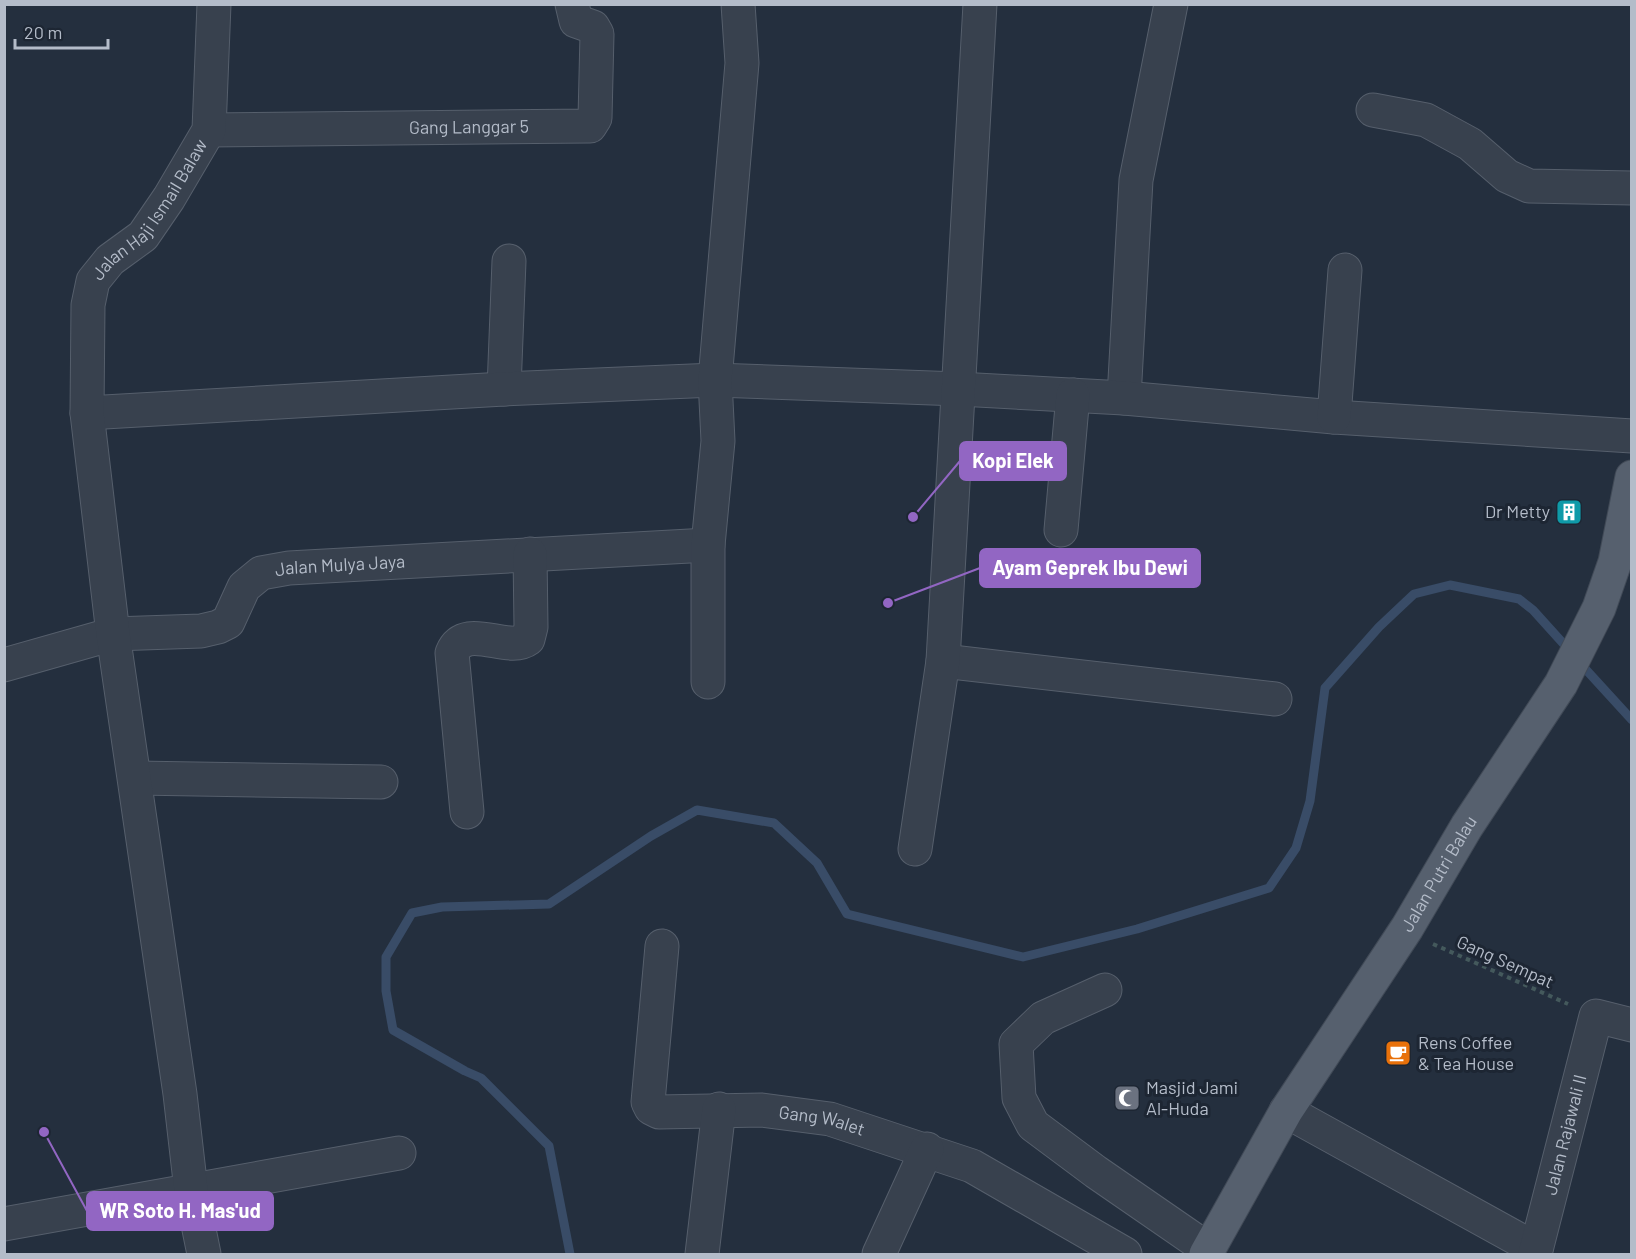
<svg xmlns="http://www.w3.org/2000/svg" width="1636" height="1259" viewBox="0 0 1636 1259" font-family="Barlow,sans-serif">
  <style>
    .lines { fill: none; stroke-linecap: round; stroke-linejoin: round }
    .stream { stroke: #394c67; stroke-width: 9 }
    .minor-casing { stroke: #565f6c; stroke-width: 35 }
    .major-casing { stroke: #414a57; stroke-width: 35 }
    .path { stroke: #44595c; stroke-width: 4; stroke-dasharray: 4.5 4.5; stroke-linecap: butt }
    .minor { stroke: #38414e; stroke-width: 33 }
    .major { stroke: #56606e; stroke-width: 33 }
    .labels { text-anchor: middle; stroke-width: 6; stroke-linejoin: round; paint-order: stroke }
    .street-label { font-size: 18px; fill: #b4bcc9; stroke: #1d2633 }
    .poi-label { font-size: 18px; fill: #b4bcc9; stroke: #1d2633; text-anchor: start }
    .leader { fill: none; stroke: #9266c3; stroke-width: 2 }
    .callout-dot { fill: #9266c3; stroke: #1d2633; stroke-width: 2 }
    .callout { fill: #9266c3; stroke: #9266c3; stroke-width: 2 }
    .callout-label { font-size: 20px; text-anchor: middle; font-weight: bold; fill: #fff }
  </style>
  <rect width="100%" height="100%" fill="#242f3e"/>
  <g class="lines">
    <path class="stream" d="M1579,662L1632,720
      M570,1254L549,1146L481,1078L465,1071L393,1030L386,991V957L412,913L442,907L549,904L651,836L697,810L774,823L817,863L847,914L1023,957L1137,929L1269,888L1296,848L1310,801L1325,688L1379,627L1414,594L1450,585L1519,599L1533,610L1570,651"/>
    <defs>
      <g id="minor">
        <path d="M1373,110L1426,120L1470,144L1507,176L1529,186L1632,188"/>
        <path id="s1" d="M209,130L590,126L595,118L597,34L593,27L576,21L572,4"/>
        <path d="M504,389L509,261"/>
        <path d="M1124,398L1136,180L1171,4"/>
        <path d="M87,413L504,389L715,380L959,389L1124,398L1334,417L1632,436"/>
        <path d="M1334,417L1345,270"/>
        <path d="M1061,530L1073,395"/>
        <path d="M943,661L1275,699"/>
        <path id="s2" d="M4,665L113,634L201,631L218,627L228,622L244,587L261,573L289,568L708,545"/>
        <path d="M708,682V545L718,441L715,380L742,63L738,4"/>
        <path d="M136,778L381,782"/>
        <path d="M467,812L452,653C465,621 508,654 528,639L531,627L530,554"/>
        <path d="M915,849L943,661L980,4"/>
        <path id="s3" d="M662,946L648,1102L651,1108L659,1112L762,1110L830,1119L972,1166L1125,1254"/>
        <path d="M1105,990L1043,1018L1016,1044L1019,1098L1033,1125L1096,1172L1209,1250"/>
        <path d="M1286,1111L1536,1249"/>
        <path d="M4,1224L399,1153"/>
        <path id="s4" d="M204,1254L191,1190L180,1094L113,634L87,413L88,305L93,281L110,260L143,236L169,198L209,130L214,4"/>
        <path d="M702,1254L719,1109"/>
        <path d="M879,1254L927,1149"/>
        <path id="s5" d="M1535,1254L1596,1016L1632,1025"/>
      </g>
      <g id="major">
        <path id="s6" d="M1206,1254L1286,1111L1407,928L1467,826L1561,684L1599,608L1615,562L1632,477"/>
      </g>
    </defs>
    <use href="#minor" class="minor-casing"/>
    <use href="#major" class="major-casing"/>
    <path class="path" d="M1433,944L1568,1004"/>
    <use href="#minor" class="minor"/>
    <use href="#major" class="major"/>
  </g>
  <defs>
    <symbol id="building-square" viewBox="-11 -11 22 22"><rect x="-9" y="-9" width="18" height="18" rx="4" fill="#0f9aa8" stroke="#1d2633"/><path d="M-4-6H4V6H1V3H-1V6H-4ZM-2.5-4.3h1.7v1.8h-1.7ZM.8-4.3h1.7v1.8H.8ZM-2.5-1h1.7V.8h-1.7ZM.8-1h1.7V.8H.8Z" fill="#fff"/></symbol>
    <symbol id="cafe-square" viewBox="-11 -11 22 22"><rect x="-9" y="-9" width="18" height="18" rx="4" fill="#e8710a" stroke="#1d2633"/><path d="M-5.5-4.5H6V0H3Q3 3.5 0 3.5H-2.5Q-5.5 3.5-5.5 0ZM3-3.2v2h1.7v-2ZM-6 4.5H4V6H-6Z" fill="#fff"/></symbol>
    <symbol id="mosque-square" viewBox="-11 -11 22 22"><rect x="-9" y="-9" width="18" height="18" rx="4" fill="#6b7280" stroke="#1d2633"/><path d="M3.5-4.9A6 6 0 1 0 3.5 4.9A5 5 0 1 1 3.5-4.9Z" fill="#fff"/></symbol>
  </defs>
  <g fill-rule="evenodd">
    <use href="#building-square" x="1554" y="497" width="30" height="30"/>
    <use href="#cafe-square" x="1383" y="1038" width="30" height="30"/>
    <use href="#mosque-square" x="1112" y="1083" width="30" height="30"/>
  </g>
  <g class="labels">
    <g class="street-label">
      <text dy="6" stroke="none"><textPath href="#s1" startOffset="260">Gang Langgar 5</textPath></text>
      <text dy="6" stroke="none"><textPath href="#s4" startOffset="1074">Jalan Haji Ismail Balaw</textPath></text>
      <text dy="6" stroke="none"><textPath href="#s2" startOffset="370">Jalan Mulya Jaya</textPath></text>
      <text dy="6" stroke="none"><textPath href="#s6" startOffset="446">Jalan Putri Balau</textPath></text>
      <text transform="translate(1505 962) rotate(24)" y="6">Gang Sempat</text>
      <text dy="6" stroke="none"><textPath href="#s3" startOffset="336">Gang Walet</textPath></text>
      <text dy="6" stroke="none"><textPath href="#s5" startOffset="123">Jalan Rajawali II</textPath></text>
    </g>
    <g class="poi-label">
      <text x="1550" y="518" text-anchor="end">Dr Metty</text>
      <text x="1418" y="1049">Rens Coffee<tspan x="1418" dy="21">&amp; Tea House</tspan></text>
      <text x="1146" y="1094">Masjid Jami<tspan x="1146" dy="21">Al-Huda</tspan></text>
    </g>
  </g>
  <path class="leader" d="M913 517L960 461M888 603L980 568M44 1132L87 1211"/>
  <g class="callout-dot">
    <circle cx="913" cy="517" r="6"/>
    <circle cx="888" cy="603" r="6"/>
    <circle cx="44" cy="1132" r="6"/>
  </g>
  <g class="callout">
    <rect x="960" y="442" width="106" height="38" rx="6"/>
    <rect x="980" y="549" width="220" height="38" rx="6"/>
    <rect x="87" y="1192" width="186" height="38" rx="6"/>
  </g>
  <g class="callout-label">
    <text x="1013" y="468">Kopi Elek</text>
    <text x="1090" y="575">Ayam Geprek Ibu Dewi</text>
    <text x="180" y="1218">WR Soto H. Mas'ud</text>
  </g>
  <rect width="1636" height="1259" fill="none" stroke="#b4bcc9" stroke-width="12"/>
  <path d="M15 39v9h93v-9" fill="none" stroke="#b4bcc9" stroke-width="3"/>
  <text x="24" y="39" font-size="18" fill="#b4bcc9" stroke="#1d2633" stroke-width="4.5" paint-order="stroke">20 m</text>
</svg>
